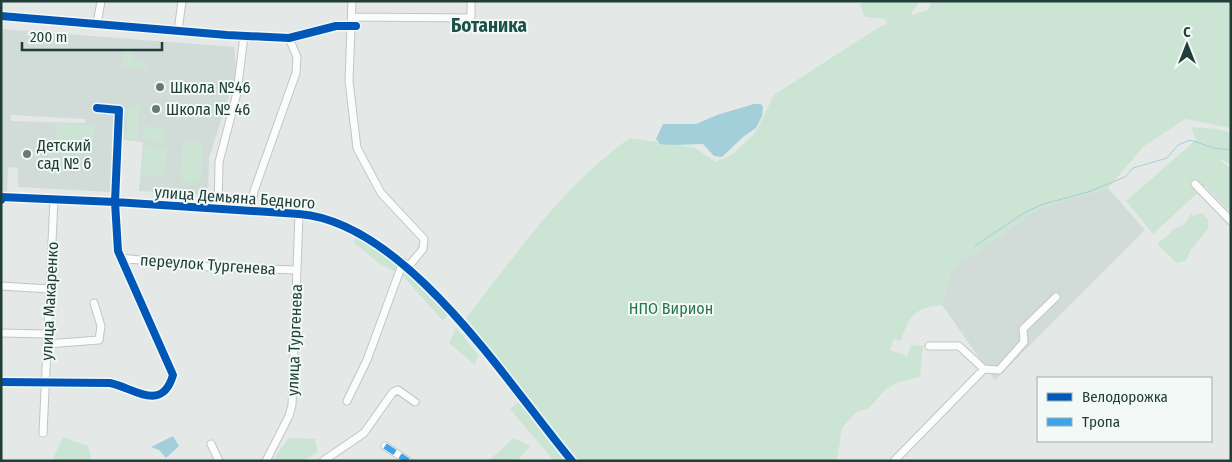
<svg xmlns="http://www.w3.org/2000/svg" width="1232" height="462" viewBox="0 0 1232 462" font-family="'Fira Sans Condensed',sans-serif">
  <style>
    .built { fill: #d1dbd7; fill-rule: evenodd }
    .green { fill: #cce4d4 }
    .water { fill: #a2cfda }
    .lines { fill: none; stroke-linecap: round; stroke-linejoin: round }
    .stream { stroke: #a2cfda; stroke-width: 1 }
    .minor-casing { stroke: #c1c6c4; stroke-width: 9 }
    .minor { stroke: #fbfcfb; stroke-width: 7 }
    .quiet { stroke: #3da4ec; stroke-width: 6; stroke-dasharray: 12 6; stroke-linecap: butt }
    .cycleway-casing { stroke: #f2f9f6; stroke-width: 11 }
    .cycleway { stroke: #0057b8; stroke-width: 8 }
    .poi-dot { fill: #657a75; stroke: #f2f9f6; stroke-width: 2 }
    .labels { text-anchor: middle; stroke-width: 4; stroke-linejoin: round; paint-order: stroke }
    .poi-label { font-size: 16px; fill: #203e38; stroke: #f2f9f6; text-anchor: start }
    .street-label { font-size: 16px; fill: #203e38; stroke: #f2f9f6 }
    .park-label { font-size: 16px; fill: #28774b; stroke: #f2f9f6 }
    .quarter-label { font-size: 19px; font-weight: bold; fill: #1b5147; stroke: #f2f9f6 }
  </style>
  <rect width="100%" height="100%" fill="#e4e9e7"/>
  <path class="built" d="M1,29L234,47L236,74L209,158L208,195L139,191L143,142L115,139L112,192L18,187V168L8,167L7,195H1ZM11,115L86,119V120L85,123L11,121Z
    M1108,188L1145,230L995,380L942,305L952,269L1037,210Z"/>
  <path class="green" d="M864,1H920L912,12V15L928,10L932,1H1231V128L1185,119L1144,146L1108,188L1037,210L952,269L942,305C915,307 909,316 901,341L894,339L890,350L907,356L911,345L923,346L920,377L899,382L886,389L868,409L858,411L853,415L842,428L837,461H577L466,318C516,255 563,185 630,138L695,148L716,162L733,154L755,133L774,95L876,29L887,24L885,19L865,17L860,5Z
    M123,49H130V54L137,62L148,63L147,69L122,66Z
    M128,106L139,107L137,140L125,139Z
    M56,124L95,125L92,154L54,153Z
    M144,126L165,128L164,143L143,141Z
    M1191,127L1218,129L1231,133V164L1218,158L1228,167L1231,166V213L1205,186L1153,234L1126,201L1196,140Z
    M185,140L202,141L203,144L201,177L197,183L184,182L180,176L183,144Z
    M144,145L167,147L164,177L141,175Z
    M1202,213L1208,219V229L1190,251L1186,261L1177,263L1158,245L1159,242L1171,233L1173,229L1184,225L1191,214L1194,216Z
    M356,236L399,263L396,272L380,264L354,243Z
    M406,268L439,302L448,315L443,321L403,276Z
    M456,328L478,355L475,365L449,343Z
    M518,402L568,461H554L510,409Z
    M63,437L88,446L92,461H52Z
    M289,438L315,439L318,452L303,461H272Z
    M514,438L530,446L517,461H488Z"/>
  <path class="water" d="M754,104H761L763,107L762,116L756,128L743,137L722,157L714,156L703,144C687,144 675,146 660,144L656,139L663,124H696L717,115Z
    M173,436L179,446L166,458L159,450L151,447Z"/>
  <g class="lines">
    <path class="stream" d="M975,246L1024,213L1043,204L1088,192L1125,177L1133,168L1167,158L1178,145L1190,140L1214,148L1231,150"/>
    <defs>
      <path id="minor" d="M352,1L349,81L357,148L381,193L424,239L423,249L408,267
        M1,16L227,35L289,38L336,26H356
        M352,17L471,18V1
        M97,24L101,1
        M178,31L182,1
        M1195,184L1231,221
        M1,200V197L115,202L299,214C406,222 507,383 572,461
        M218,209L219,162L237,93L244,36
        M251,211L254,191L296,73L297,57L289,38
        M120,258L209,267L296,270
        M1,286L49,289
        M1,333L46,334
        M46,344L99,340L101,326L94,303
        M929,346H959L984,369L999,370L1024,342L1023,329L1056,297
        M1,382L110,383C134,388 162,413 173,375L118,251L115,202L119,110L97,108
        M347,401L367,360L403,262
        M43,433L54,199
        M211,444L219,461
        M385,446L408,461
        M266,461L289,416L292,405L299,214
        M323,461L364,433L393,392L398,390L415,402
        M894,461L984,369"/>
    </defs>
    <use href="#minor" class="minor-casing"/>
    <use href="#minor" class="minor"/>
    <path class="quiet" d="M385,446L408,461"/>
    <defs>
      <path id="cycleway" d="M1,16L227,35L289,38L336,26H356
        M1,200V197L115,202L299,214C406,222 507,383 572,461
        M1,382L110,383C134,388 162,413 173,375L118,251L115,202L119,110L97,108"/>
    </defs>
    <use href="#cycleway" class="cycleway-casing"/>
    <use href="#cycleway" class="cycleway"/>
  </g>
  <g class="poi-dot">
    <circle cx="160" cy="87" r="5"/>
    <circle cx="156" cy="109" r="5"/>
    <circle cx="27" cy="154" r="5"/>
  </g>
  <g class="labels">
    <g class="poi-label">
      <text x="170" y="93">Школа №46</text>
      <text x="166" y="115">Школа № 46</text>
      <text x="37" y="151">Детский<tspan x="37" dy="18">сад № 6</tspan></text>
    </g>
    <g class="street-label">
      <text transform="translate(235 197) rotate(4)" y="6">улица Демьяна Бедного</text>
      <text transform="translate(208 264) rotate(4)" y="6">переулок Тургенева</text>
      <text transform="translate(49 301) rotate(-87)" y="6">улица Макаренко</text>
      <text transform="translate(294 340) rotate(-88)" y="6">улица Тургенева</text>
    </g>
    <g class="park-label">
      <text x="671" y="314">НПО Вирион</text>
    </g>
    <g class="quarter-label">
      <text x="489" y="32">Ботаника</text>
    </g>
  </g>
  <rect width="1232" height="462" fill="none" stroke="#203e38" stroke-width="5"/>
  <rect x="1037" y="377" width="175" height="65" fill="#f2f9f6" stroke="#9eaeaa"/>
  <rect x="1047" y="393" width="25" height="8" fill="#0057b8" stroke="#9eaeaa"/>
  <text x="1082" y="402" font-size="15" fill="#203e38">Велодорожка</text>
  <rect x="1047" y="418" width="25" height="8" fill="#3da4ec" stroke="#9eaeaa"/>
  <text x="1082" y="427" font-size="15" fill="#203e38">Тропа</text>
  <g transform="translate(1187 45)" stroke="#f2f9f6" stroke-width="4" paint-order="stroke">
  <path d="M0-4L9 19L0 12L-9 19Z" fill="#203e38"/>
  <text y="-8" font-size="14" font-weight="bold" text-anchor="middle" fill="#203e38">С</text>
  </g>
  <path d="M22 42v8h140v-8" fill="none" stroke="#203e38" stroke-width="2.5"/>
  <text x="30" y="42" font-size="15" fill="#203e38" stroke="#f2f9f6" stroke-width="4" paint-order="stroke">200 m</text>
</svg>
